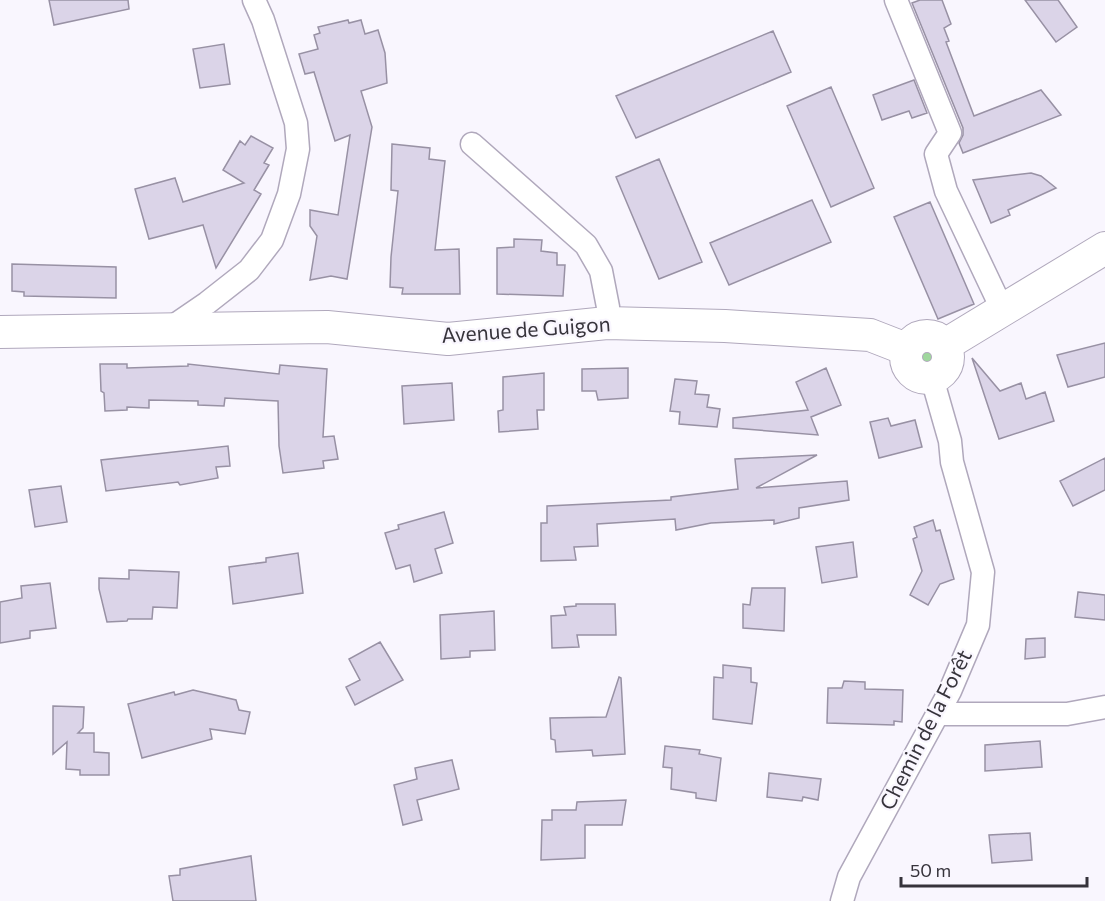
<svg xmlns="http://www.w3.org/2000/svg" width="1105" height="901" viewBox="0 0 1105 901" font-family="Commissioner,sans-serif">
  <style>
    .green { fill: #9fd79d }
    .building { fill: #dbd4e8; stroke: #9891a4; stroke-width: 1.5 }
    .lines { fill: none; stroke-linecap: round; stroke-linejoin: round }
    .street-casing { stroke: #b0a8bc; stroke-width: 25 }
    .secondary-casing { stroke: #b0a8bc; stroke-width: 34 }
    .street { stroke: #fff; stroke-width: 22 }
    .secondary { stroke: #fff; stroke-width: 32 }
    .labels { text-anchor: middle; stroke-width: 4.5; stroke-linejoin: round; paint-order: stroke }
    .street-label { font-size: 21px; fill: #36333b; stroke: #f9f6fe }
  </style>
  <rect width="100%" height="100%" fill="#f9f6fe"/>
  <path class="green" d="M928,335L935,336L948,358L947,365L938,375C920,378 911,378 905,358L915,338Z"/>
  <path class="building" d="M49,0H128L129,9L54,25Z
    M920,0H942L951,24L944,28L949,41L946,42L974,116L1041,90L1061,115L963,153L959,143L963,135V128L912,3Z
    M1025,0H1058L1077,27L1056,42Z
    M348,20L349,23L361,20L365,34L378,30L385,53L387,83L361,91L372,127L347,279L331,276L310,280L317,236L310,226V210L338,215L350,135L335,141L314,72L305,74L299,54L318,49L314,35L320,33L318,27Z
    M773,31L791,72L636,138L616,96Z
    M224,44L230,84L200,88L193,49Z
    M914,80L927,113L912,118L909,111L882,120L873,95Z
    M831,87L874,188L831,207L787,106Z
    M251,136L273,148L264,163L269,165L254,190L261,194L216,268L203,225L149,239L135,189L175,178L183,202L244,183L223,170L240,141L245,145Z
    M392,144L430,148L429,159L445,161L435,250L459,249L460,294H402L403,288L390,287L391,257L398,191L391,190Z
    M659,159L702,262L659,279L616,177Z
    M1031,173L1041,176L1056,188L1008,210L1010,215L991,223L973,180Z
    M812,200L831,242L729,285L710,243Z
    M930,202L974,304L938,319L894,217Z
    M514,239L542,240L541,251L557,253V265H565L563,296L497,294V248L514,247Z
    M12,264L116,267V298L24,296V292L12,291Z
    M1105,343V377L1068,387L1057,355Z
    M972,358L1000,391L1021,383L1026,399L1045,392L1054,421L999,439Z
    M100,364H127V368L188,366V364L279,374L280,365L327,369L323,437L334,436L338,459L323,461L324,468L283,473L279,446L278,401L225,398L224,406L198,405V401L149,400V408L127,407V410L105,411L104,393L101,391Z
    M628,368V398L598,400L596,391H582V369Z
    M826,368L841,405L811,417L818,435L733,428V418L808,410L796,382Z
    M544,373V410H537L538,429L499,432L498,411L503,410V377Z
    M675,379L697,381L695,394L709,395L707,407L720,409L717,427L679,424L680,412L670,411Z
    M452,383L454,420L404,424L402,386Z
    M888,418L891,426L915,420L922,447L879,458L870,422Z
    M228,446L230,466L216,467L218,478L180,485L178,482L106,491L101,460Z
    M817,455L756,488L847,481L849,500L799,508V518L774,524V520L711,523L676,530L675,519L597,524L598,546L574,547L576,560L541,561V523H547V506L671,500V497L738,489L735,459Z
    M1105,458V490L1073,506L1060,481Z
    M61,486L67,522L35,527L29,490Z
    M444,512L453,543L435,549L442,573L414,582L410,565L396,569L385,533L399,529L398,525Z
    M933,520L936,531L940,530L954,579L940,584L928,605L910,595L922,571L913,539L917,537L914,527Z
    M853,542L857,577L822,583L816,547Z
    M298,553L303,593L233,604L229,567L266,562V558Z
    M129,570L179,572L177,608L153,607L152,619H128L127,621L107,622L99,589V578L129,579Z
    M50,583L56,628L30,631V638L0,643V602L22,598L21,586Z
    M752,588H785L784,631L743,628V604L750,605Z
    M1078,592L1105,595V620L1075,617Z
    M576,604H615L616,635H577L579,647L552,648L551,616L566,615L564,607L576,606Z
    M494,611L495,650L470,651V657L441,659L440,615Z
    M1045,638V657L1025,659L1026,639Z
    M380,642L403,680L355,705L346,687L360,680L349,659Z
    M723,665L751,668V682L757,683L752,724L713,719L714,677L723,678Z
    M619,677L621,678L625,754L593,756L592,750L556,752L555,740L551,739L550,718L606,717Z
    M844,681L865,682V689L903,690L902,722L894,721V725L827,723L828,688H842Z
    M193,690L236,700L239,710L250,712L245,734L210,729L212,739L142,758L128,704L174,692L175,695Z
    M53,706L84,707L83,728L78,733H94V752L109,753V775H80V770L66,769L67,742L53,754Z
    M1040,741L1042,767L985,771V745Z
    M665,746L700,750L699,754L721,758L716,801L696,798V793L671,789L672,768L663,767Z
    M452,760L459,789L417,800L422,820L403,825L394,785L417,779L415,768Z
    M769,773L821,779L818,800L803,797L802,801L767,797Z
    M626,800L622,825H585V858L541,860L542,820H552V810H576L577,802Z
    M1030,833L1032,860L992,863L989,835Z
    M251,856L256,901H173L169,876L180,875V869Z"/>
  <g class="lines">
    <defs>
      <path id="street" d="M896,0L950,133L936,154L946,191L1002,309
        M472,144L586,245L601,271L608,307L607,323
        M169,329L207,303L249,270L272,240L289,194L298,149L296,123L263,20L254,0
        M938,714H1067L1105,707
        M842,901L849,877L950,691L978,625L983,572L952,462L950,441L932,378"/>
      <path id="secondary" d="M0,332L327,327L448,339L607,323L725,326L870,335L906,349
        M906 357a21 21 0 1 1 42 0a21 21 0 1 1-42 0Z
        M945,345L1105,248"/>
    </defs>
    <use href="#street" class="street-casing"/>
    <use href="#secondary" class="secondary-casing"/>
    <use href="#street" class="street"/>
    <use href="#secondary" class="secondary"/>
  </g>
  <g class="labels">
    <g class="street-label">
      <text transform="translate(526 330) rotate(-4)" y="7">Avenue de Guigon</text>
      <text transform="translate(926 730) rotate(-63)" y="7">Chemin de la Forêt</text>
    </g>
  </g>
  <path d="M901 877v9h186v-9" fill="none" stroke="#36333b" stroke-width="3"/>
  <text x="910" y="877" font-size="18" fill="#36333b" stroke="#f9f6fe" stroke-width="4.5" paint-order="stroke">50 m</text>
</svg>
